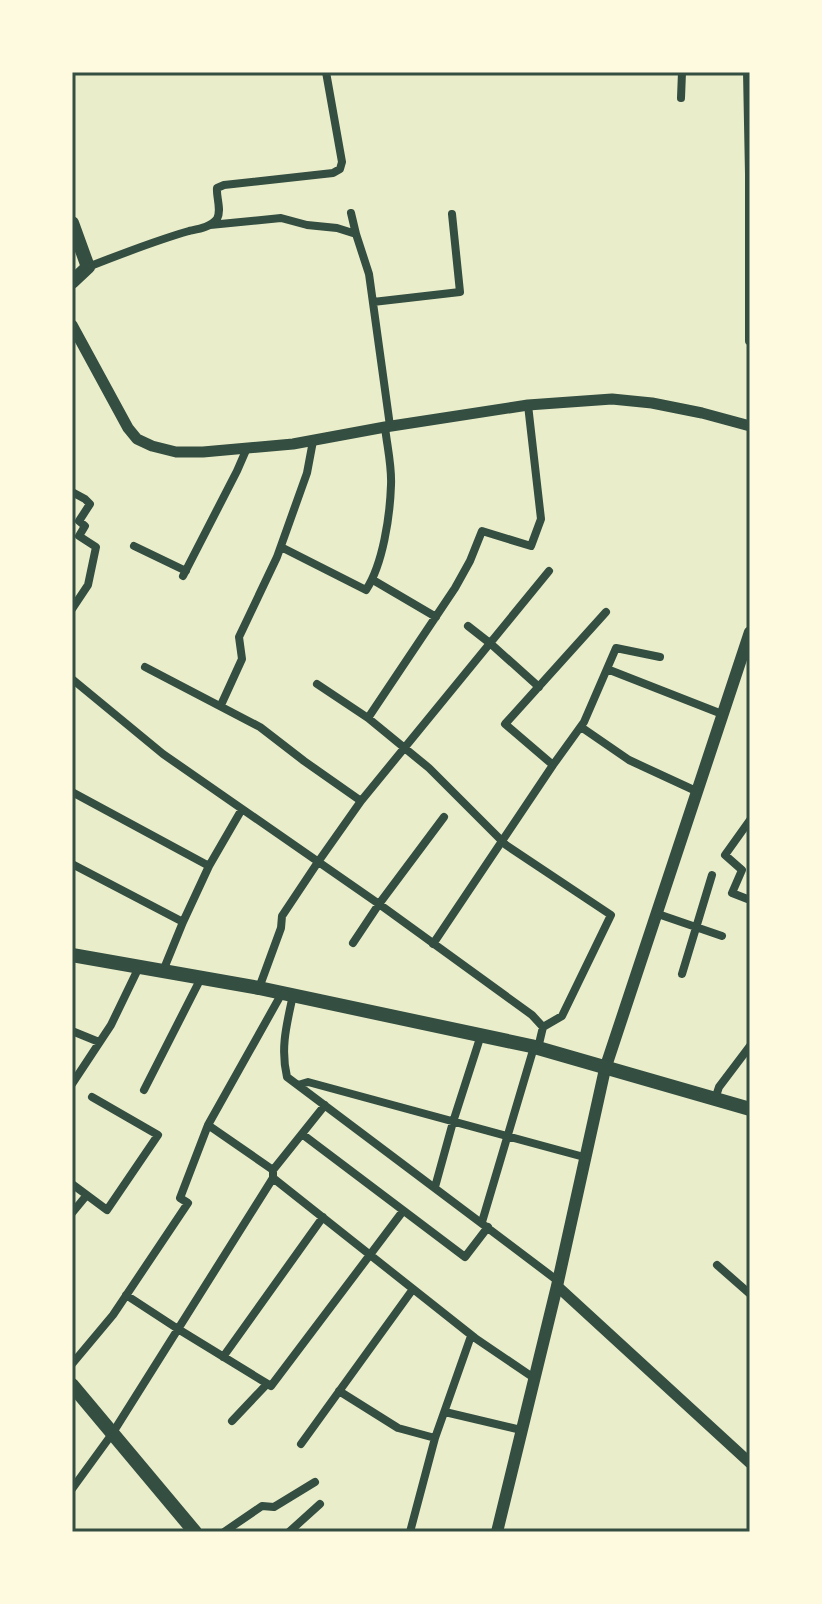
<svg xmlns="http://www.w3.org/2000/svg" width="822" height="1604" viewBox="0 0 822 1604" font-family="Overpass,sans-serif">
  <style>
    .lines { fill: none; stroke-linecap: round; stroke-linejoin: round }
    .minor { stroke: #344e41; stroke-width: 8 }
    .tertiary { stroke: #344e41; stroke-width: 11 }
    .secondary { stroke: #344e41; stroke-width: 12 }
    .primary { stroke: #344e41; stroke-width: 14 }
    .neatline { fill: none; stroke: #344e41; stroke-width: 3 }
  </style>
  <rect width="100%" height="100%" fill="#e9edc9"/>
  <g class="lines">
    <path class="minor" d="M747,72L749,174V341
      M681,98L682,72
      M351,213L356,234L369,274L390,426
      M210,225L281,218L307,225L337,228L356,234
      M88,267C121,254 154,241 189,231C198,229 211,227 217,219C222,210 216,197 217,188L224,185L333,173L340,169L342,162L326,72
      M373,302L460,292L452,214
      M72,492L85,499L90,504L79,521L85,526L79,536L96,547L88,585L72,609
      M134,546L186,571
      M281,547L366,590C383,564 390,516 391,485C392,466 387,446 385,427
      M183,576L237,471L247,448
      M373,580L436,617
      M468,626L491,644L539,687
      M145,667L260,727L304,761L361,801
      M607,669L722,714
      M72,679L163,754L379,904L532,1015L543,1027L538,1048
      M317,684L368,718L429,768L506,845L611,915L562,1016L543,1027
      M221,705L242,659L239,637L277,557L307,473L313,441
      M368,718L455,588L470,561L482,531L531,546L541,519L528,405
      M581,727L629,760L696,791
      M553,765L505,724L606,612
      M72,792L209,866
      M750,820L725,855L742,870L732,893L750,900
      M72,864L183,922
      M655,913L722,936
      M353,943L379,904L444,817
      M433,944L553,765L584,722L616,648L660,657
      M163,971L183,922L209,866L242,809
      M682,974L712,875
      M259,988L281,928L282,916L318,862L361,801L549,571
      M293,995C287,1023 280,1048 287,1077L558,1281
      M72,1031L99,1042
      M72,1084L111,1025L139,967
      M298,1085L308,1082L584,1157
      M144,1090L201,978
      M715,1099L719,1087L750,1046
      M208,1125L273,1170
      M302,1134L465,1257L488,1227
      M273,1178V1170L325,1105
      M72,1184L107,1210L158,1135L92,1097
      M435,1187L453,1122L481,1035
      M72,1213L86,1196
      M482,1222L534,1047
      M717,1265L750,1294
      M126,1295L178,1329L271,1386L403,1211
      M223,1357L323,1217
      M72,1364L113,1315L188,1203L180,1198L208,1125L282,993
      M339,1391L398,1428L435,1438
      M445,1412L521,1430
      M232,1421L267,1384
      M301,1444L413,1289
      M72,1489L112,1434L273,1178L475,1338L534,1378
      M224,1532L262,1506L274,1507L315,1482
      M289,1532L320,1504
      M410,1532L435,1438L471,1336"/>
    <path class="tertiary" d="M72,325L128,428L137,439L152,446L176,452H203L293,444L385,427L528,405L612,399L652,403L702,413L750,426
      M557,1286L750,1463"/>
    <path class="secondary" d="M497,1532L557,1286L605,1069L750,632"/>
    <path class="primary" d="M72,223L88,267L72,282
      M72,955L259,988L531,1046L750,1109
      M72,1385L195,1532"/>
  </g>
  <rect width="822" height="1604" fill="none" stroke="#fefae0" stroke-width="148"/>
  <rect x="74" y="74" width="674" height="1456" class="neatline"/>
</svg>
